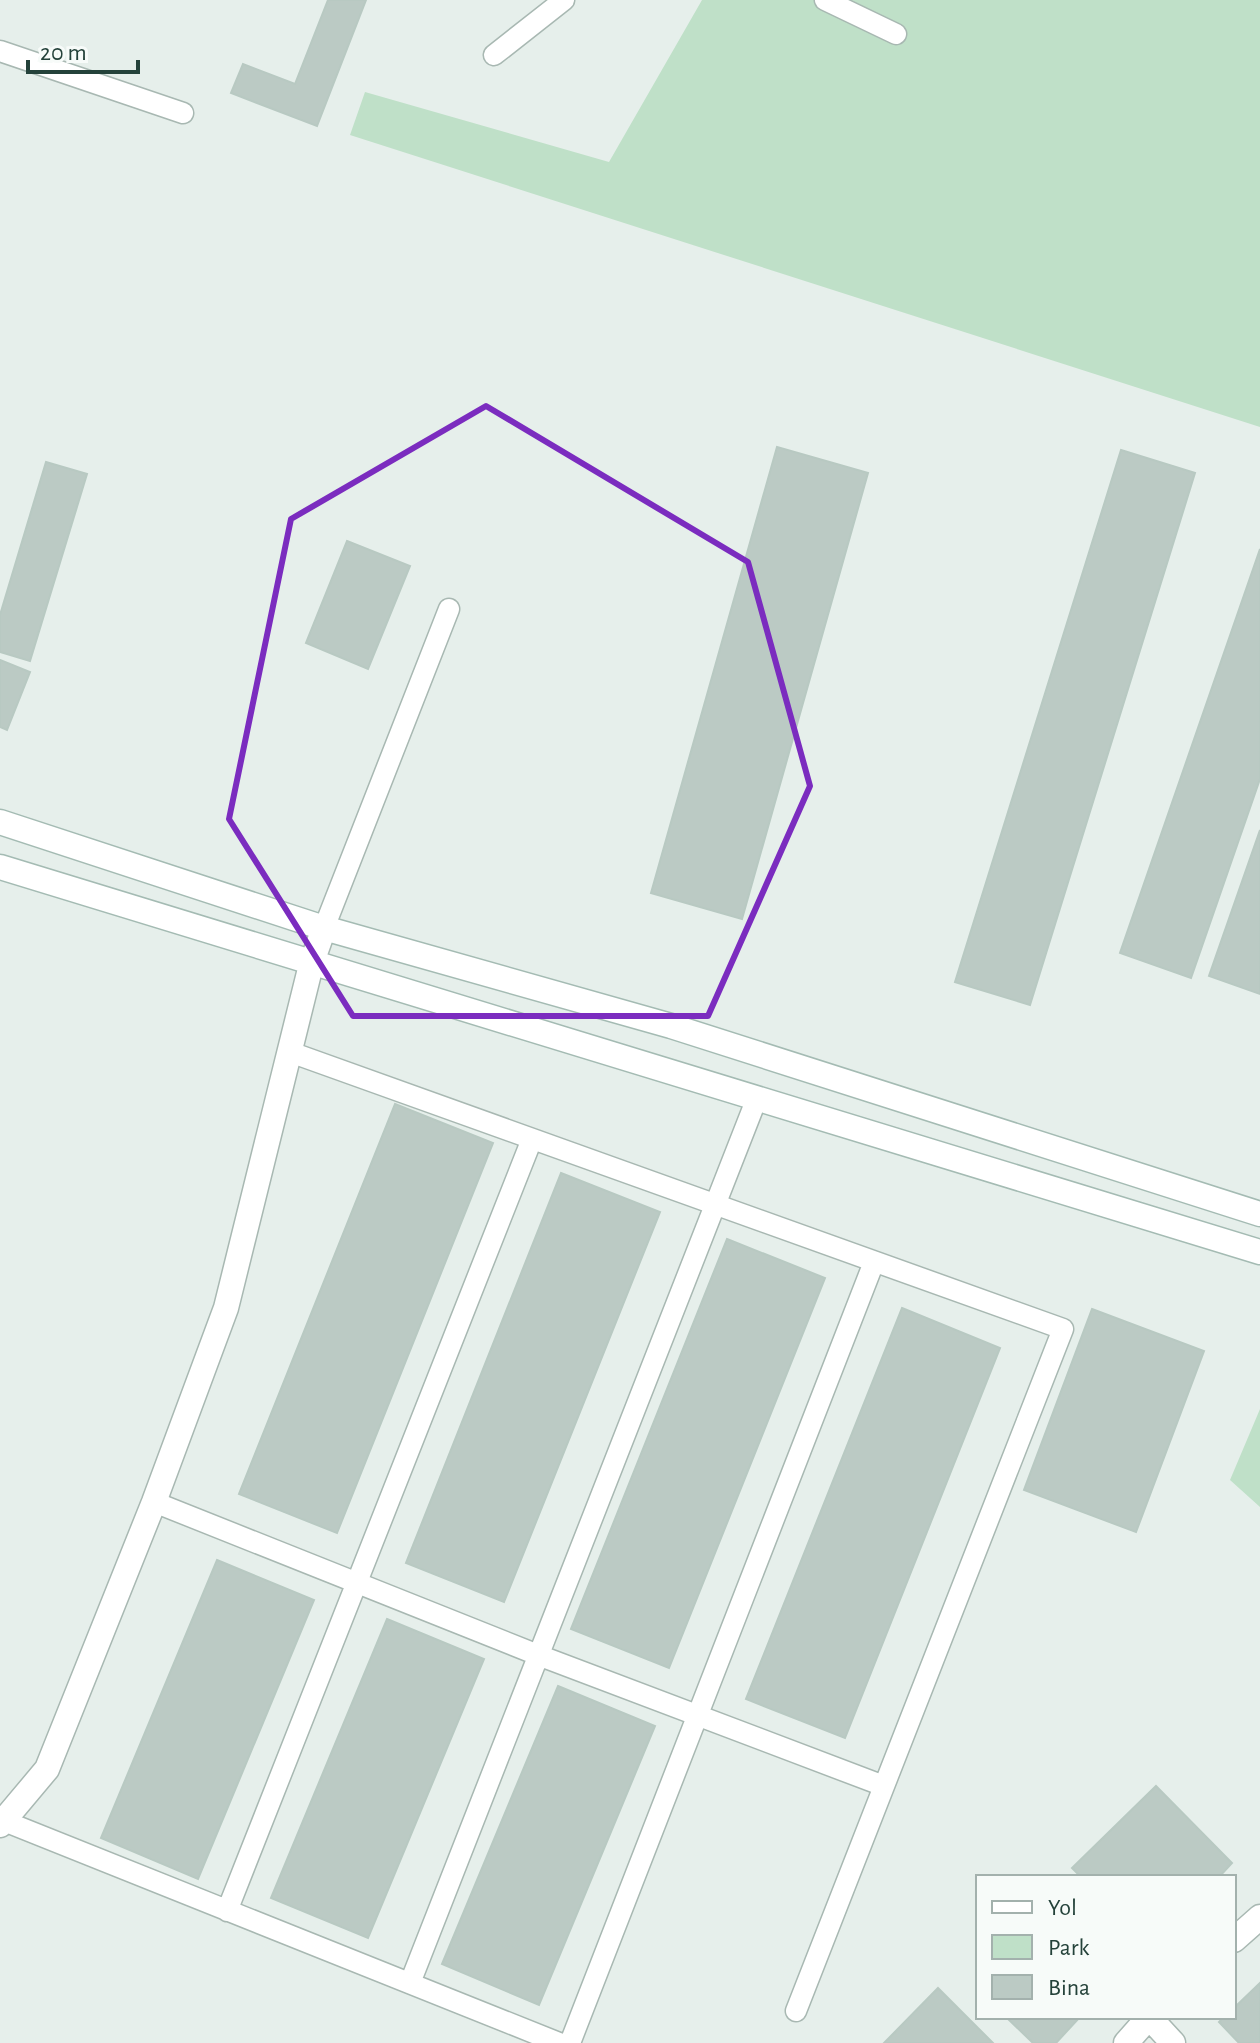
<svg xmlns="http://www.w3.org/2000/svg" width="1260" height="2043" viewBox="0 0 1260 2043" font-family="'Alegreya Sans',sans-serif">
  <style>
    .green { fill: #bfe0c8 }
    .building { fill: #bbcac4; stroke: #b8c9c2; stroke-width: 2 }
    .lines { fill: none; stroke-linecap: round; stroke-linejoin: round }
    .lane-casing { stroke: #a8b8b2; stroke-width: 23 }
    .street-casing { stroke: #a8b8b2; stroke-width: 27 }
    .secondary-casing { stroke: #a4bbb3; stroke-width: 27 }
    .lane { stroke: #fff; stroke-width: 20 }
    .street { stroke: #fff; stroke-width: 24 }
    .secondary { stroke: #fff; stroke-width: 24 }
    .marked { fill: none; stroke: #7b2cbf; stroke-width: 6; stroke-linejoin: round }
  </style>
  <rect width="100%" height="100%" fill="#e6efeb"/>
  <path class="green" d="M702,0H1260V427L350,135L365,92L609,162Z
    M1260,1409V1507L1230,1480Z"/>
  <path class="building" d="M328,0H366L317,126L231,93L243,64L295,84Z
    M777,447L868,473L742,919L651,893Z
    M1121,450L1195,473L1030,1005L955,982Z
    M46,462L87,474L30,661L0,652V615Z
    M347,541L410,566L368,669L306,643Z
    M1260,549V779L1191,978L1120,953Z
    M0,660L30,672L7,730L0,727Z
    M1260,830V994L1209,976Z
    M395,1104L493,1143L337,1533L239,1494Z
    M561,1173L660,1212L504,1602L406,1563Z
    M727,1239L825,1278L669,1668L571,1629Z
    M902,1308L1000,1348L845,1738L746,1699Z
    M1092,1309L1204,1351L1136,1532L1024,1490Z
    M217,1560L314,1600L198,1879L101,1838Z
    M387,1619L484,1659L368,1938L271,1898Z
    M558,1686L655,1726L539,2005L442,1964Z
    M1156,1786L1232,1863L1219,1877H1081L1072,1868Z
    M1260,1983V2043H1239L1219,2022L1224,2017H1234V2008Z
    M938,1988L993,2043H884Z
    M1006,2017H1080L1056,2043H1033Z"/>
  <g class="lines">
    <defs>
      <path id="lane" d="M825,0L896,34
        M0,51L183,113
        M494,55L564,0
        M324,928L449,609
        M290,1052L1063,1329L796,2011
        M154,1502L538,1655L884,1786
        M4,1821L559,2043
        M227,1911L532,1139
        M410,1983L757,1098
        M570,2043L874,1262"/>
      <path id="street" d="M0,1825L47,1769L154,1502L226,1308L311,965L324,928
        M1234,1940L1260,1917
        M1149,2017L1173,2043
        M1126,2043L1149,2017"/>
      <path id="secondary" d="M0,822L324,928L671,1026L1260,1214
        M0,867L1260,1252"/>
    </defs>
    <use href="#lane" class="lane-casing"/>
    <use href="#street" class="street-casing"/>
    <use href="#secondary" class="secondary-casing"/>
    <use href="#lane" class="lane"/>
    <use href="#street" class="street"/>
    <use href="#secondary" class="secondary"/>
  </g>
  <path class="marked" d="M486,406L748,562L810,786L708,1016H353L229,819L291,519Z"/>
  <rect x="976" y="1875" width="260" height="144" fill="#f7fbf9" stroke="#a3b1ad" stroke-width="2"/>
  <rect x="992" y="1901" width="40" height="12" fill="#ffffff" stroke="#a3b1ad" stroke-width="2"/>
  <text x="1048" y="1915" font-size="24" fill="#24423a">Yol</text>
  <rect x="992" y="1935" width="40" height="24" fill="#bfe0c8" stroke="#a3b1ad" stroke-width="2"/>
  <text x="1048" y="1955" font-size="24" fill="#24423a">Park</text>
  <rect x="992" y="1975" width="40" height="24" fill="#bbcac4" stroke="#a3b1ad" stroke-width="2"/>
  <text x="1048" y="1995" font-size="24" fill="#24423a">Bina</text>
  <path d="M28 60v12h110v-12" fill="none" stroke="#24423a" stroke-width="4"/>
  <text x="40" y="60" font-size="24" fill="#24423a" stroke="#f7fbf9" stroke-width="6" paint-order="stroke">20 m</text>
</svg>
